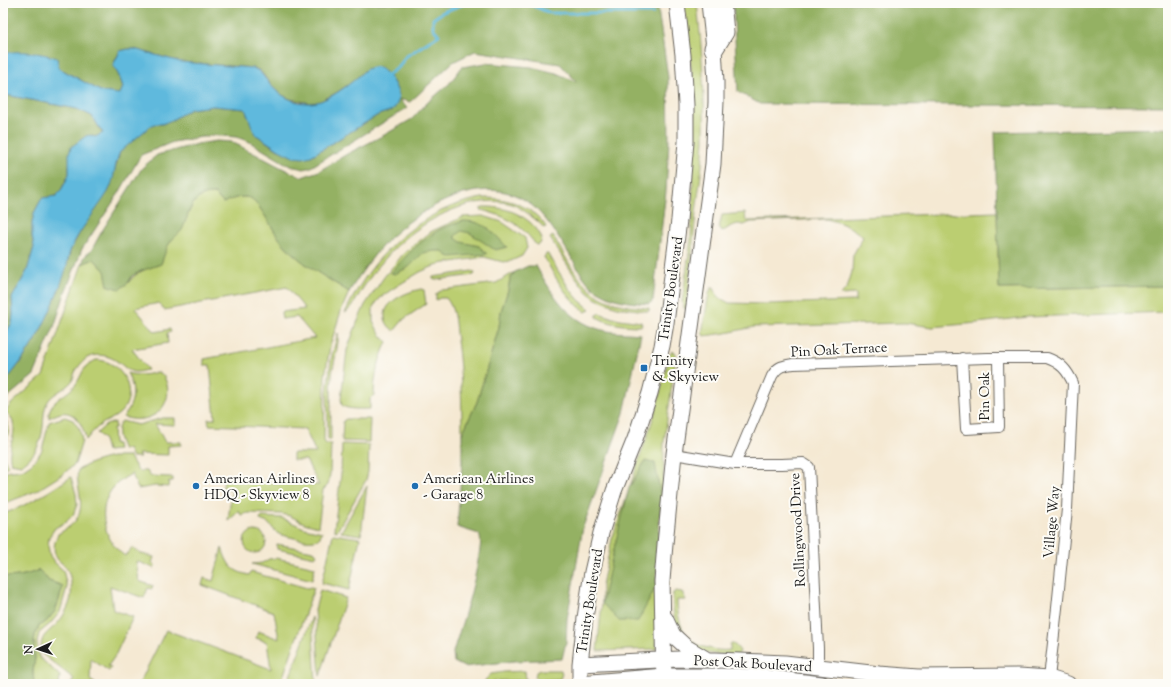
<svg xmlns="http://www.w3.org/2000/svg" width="1171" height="687" viewBox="0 0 1171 687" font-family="'Sorts Mill Goudy',serif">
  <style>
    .green { fill: #bbce71; stroke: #6c7546 }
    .forest { fill: #94b163; stroke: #586640 }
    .water { fill: #5fb9dd; stroke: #3e6a7c }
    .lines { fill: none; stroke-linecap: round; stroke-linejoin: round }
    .stream { stroke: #5fb9dd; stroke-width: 3 }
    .street-casing { stroke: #68645c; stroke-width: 12 }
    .secondary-casing { stroke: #68645c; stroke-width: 17 }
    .highway-casing { stroke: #68645c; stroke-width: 21 }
    .street { stroke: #fff; stroke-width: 10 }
    .secondary { stroke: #fff; stroke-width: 15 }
    .highway { stroke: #fff; stroke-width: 19 }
    .poi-dot { fill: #1f6fb2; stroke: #fdfcf7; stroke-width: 1.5 }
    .labels { text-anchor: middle; stroke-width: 4; stroke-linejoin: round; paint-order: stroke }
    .street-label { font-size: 14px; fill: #1c1c1c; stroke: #fdfcf7 }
    .poi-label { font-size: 14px; fill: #1c1c1c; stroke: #fdfcf7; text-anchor: start }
  </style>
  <rect width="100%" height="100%" fill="#fdfcf7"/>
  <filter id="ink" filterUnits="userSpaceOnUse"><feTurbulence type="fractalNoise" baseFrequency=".025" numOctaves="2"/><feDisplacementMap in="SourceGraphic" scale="8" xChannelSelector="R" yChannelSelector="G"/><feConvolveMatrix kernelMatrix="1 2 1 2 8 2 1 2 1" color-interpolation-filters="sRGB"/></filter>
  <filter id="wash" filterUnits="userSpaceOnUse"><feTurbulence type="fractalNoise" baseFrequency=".012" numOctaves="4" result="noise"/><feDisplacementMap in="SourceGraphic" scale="16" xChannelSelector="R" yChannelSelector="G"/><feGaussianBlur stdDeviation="0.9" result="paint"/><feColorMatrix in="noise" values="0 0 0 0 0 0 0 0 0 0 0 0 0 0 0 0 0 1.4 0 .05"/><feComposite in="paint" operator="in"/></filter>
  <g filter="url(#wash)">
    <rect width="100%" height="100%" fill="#f5e9d3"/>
    <path class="green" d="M684,3H697C702,49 705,94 704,140C703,164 699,188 696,212C693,244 690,275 687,306L686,309L684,308L682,302L690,246L692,221L694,130L693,86Z
      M207,194H215L223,203C232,199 243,194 252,199C259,203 275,234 282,242C300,264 326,277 349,292L341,311L330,346L325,376L324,441L326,444H331L330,474L328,485L323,490L318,527L304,523L290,516L281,514L248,513L241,515L239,511L228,521L232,489L223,488L224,480L319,485L306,460H293V453H316L305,429L209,425L208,419H215L210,365H204V359L315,338L297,317L282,319L281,312L305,309L287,287L164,310L159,303L135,308L155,332L170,329L171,332L167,333L168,343L132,349L148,370C145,370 140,372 136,372C128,372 124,366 118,362C111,356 98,353 89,357C84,359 78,367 75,372C74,375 73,379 72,381C65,390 52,393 47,403C43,411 44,419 43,427C41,444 35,456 21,465L11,463C5,445 24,428 6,412L10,405L43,376L82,264L94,259L105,271L128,283C137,271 148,268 161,264L165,251L170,241L181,231L186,218L195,200Z
      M482,198C503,198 522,202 538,217C541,220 544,223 546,227L544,228L543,227C540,223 536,220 532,217C525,211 517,205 508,203C468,194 418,223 391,252C381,263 371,275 363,288C357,297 354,307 345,313C367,265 405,224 455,205C463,202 473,200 482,198Z
      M483,207C488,207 493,207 498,208C515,210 536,222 542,239L540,244L536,245C521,224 506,216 481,210V208Z
      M997,212L999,289L1168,286V312L1027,317L977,323L932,327L905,323L754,327L726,333L704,336L702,333L709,293L711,288H714L718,297L729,303L766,304L856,301V294L840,295L847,288L852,272L853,255L863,237C852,227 840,222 826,219L751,222L744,225L738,224L731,226L725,230L721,231L719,228L722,215L745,213L746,221Z
      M483,216L502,222L525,238L527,248L522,256L511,261L503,262L484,257L439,264L420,272L397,286L381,297L373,307V322L380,334L387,342C379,359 374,376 374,395L370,399V409C364,409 345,410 342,405C341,404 342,401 341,399L347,350L357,323L365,305L384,277L404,253L432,231L463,217Z
      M553,236C569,262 583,295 615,303C626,306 637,307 649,308V311H645L617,307L596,299L587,292L572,272L550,238Z
      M546,254H548L550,258L569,288L579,300L590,309L588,311L586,312C565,297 556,278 544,257Z
      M472,271L475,273L474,275L435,280L433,279V277Z
      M515,272L510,279L508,290L501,311L499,327L477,402L462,434C462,400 461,366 456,333C455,321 454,307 446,298H440L436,300V294L442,290L496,283Z
      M421,289L424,290L426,304L404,319L394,331C390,328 386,324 385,318C383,301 407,292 421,289Z
      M599,313L613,318L641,322L642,325L640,326C628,326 607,324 597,317V315Z
      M338,333C340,342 333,364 332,375C330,397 331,419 331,440H328L327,392L329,376L331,359Z
      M672,351L674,352L676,356L664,442L663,497L659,520L661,497L656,587L657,649L597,651L602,603V585L612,539L656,410L670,353Z
      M96,360C107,360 115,365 122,374C131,386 131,403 120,413C114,419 105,421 99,426C94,430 90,435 86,440C84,428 76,410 61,413C57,414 53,416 49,418C47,400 68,396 76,384C84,372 81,368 96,360Z
      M158,372C162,374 163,375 165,379C171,391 167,408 154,415C145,421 132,420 123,417C130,410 135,396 132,386C131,382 129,377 127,373C138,376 147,375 158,372Z
      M4,415L9,428L4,457L8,466L3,469Z
      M65,417L73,420L80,430L82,441L75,464L63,474L36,491L3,504V476L6,472L9,470L12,471L22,470L31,464L37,458L42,450L49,422Z
      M163,418H175V425L155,424L165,442H181V445L168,446V455L138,454L140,457H132L128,449L123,450C119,441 114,429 122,421L138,425Z
      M346,419H370L369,442L342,441L343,421Z
      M115,422V428H113L114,444H117L118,450L107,451C104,439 105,440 97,433L106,425Z
      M342,444L369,445L368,472L366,480L337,531L334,530L341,474Z
      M112,457H130L138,471H147L150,476L171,477L173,478V481H169L168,487L155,486L138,489L132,474C127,476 123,479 119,482C94,502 102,540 125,556L132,548L142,554L154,557L152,563L155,565L154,568L136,561L139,581L153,586L152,589L148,588L144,598L110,586L113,610L133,617L115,656L108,666L111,668L109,671L91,659L90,680L96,684H73L71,683L74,679L42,654C39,639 44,635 55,626C62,619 70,606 71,596C72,588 71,576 67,569C65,565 61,563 58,560C52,551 54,543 58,534C75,524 83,517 80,496C79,487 76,479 78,470C89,463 99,460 112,457Z
      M71,477L76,494L77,505L73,515L66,522L55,528L49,537L48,546L50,556L55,563L63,570L67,587L60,612L50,624L39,633L37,643L39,657L60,676L59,684H34L33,672L35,658L34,643L35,635L39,626L47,621L55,611L59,600L63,586L49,581L39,570C28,575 14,578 3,576V514C26,506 51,491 71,477Z
      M367,486L361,535L341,532Z
      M261,517L282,518L304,528L322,532L319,539C306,543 293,537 281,535L277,533L268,523L260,520Z
      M244 542a11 11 0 1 1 22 0a11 11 0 1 1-22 0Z
      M333,534L360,538L349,590L322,583Z
      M277,544L313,551L315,552L317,555L315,557L277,549Z
      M222,548C228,565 231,571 249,575L251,572L307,588L311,587L314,588L284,674L279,684H139L166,630L271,669L267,642L256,638L258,631L279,639L274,612L202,585L204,578L213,581Z
      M276,558L315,567L312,580L252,564L262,563L269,559Z
      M320,590L346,598L320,676L315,610Z
      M676,591L682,592L686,600H677C678,623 683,643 708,648C715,650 722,651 730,650V644C735,643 737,647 740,651L738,655C729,655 710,655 701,651C697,649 685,642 682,638C674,627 672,606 673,593Z
      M312,617L316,684H287L289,679Z
      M540,670H561L562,674L560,679L540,680L535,678L536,672Z
      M525,671L526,680L497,681L486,684L485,680L491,674L504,672Z"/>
    <path class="forest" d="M3,3H657L668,77L669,141L666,191L653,300L650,304C640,303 629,303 619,300C612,299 597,291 592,287C585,280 579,271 574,262C563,244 551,223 535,208C493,169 430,202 394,234C376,251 362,271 349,292C326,277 300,264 282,242C275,234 259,203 252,199C243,194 232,199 223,203L215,194C190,193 190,213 182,230C179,234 174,237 171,241C166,247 164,257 161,264L141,271L132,276L128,283L120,289L108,286L105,271L94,259L82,264L85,256L91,251L102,231L142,168L157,155L197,144L217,141L232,142L288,171L302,177L319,171L347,154L386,134L412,119L428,102L449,84L462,67L486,63L531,67L556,73L577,82L560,64L475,51L453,62L410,102L399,99L407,108L311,167L304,169L290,166L248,141L236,137L213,135L173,142L141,155L119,193L82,249L65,293L54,327L34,375L8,397L3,403V384L21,362L37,337L49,313L58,291L65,270L71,249L116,166L120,151L148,128L154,124H162L172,120L190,109L213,106L246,109L255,134L278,150L311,156L378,115L393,110L399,95L392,80L380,67L365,70L354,81L336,93L319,102L311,103L290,99L280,94L269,82L262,73L259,70L253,68L181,62L134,49H128L120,51L113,65L119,76L123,87L120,94L102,92L59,68L9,52L3,54Z
      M733,3H1168V106L760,104L738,92Z
      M3,93L6,95L77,109L92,116L103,134L95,137L90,135L69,165V174L60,192L56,196L42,198L34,213L32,223V236L34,247L27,271L12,298L13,315L12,323L3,337Z
      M1168,128V286L999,289L995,132Z
      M463,221C486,221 492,232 507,247L495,250L470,233L461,231L454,237L461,242L479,246L487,254L450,257L446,255L443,251H434L423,253L409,267L395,274L391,273C405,256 419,242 437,231C445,226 455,224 463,221Z
      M528,266H536C554,297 570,324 607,331C618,333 630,333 641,334L624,413L583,527L567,619L566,642L562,659L514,661L464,667L454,662L453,652C463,620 474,588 479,555C480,548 482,541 479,534L457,527L462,464V434L477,402L499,327L501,311L508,290L510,279L515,272Z
      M645,461L655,463L661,497L656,587L638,621H619L602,603L613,553L629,488Z
      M39,570L49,581L63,586L59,600L55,611L47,621L39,626L35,635L34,643L35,658L33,672L34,684H3V576C14,578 28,575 39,570Z"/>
    <path class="water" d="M128,49H134L181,62L253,68C261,71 263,76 268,82C278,95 294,104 310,103C324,103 343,89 353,81C360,76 364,68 373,67C383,64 394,82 397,90C400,98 398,104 393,110L378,115L311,156L303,158L293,157L279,150L255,134L245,109L213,106L190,109L172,120L162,124H154L148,128L120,152C114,165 115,180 108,192C97,210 79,230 71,249C68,255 68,263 66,269C64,276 61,283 59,289C46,324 28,356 3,384V337L12,323L13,314L12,298L27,271L34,247L32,236V223L34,213L42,198L56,196L60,192L65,183L69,174V154L71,147L86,136L90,135L95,137L103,133L92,116L77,109L6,95L3,93V54C17,49 43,53 57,58L59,68L102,92L120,94L123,87L119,76L113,65L120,51Z"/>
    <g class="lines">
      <path class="stream" d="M527,3L550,13H653
        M385,77L399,67L405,57L439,35L433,28V19L443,12L466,3"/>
    </g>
  </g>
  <g filter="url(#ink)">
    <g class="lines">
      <defs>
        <path id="street" d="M962,358L966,429L999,427L998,358
          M674,454L735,464L772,376C778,366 782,366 793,364L988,358H1047C1061,363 1067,370 1073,383L1067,509L1057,608L1049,678
          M735,464H782L803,463L809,467L818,648V667"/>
        <path id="secondary" d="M665,618L673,635L686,647L706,659
          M580,664L679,659L716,660L785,663L879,674L919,677L1019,676L1049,678L1068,684
          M580,683L664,676H712L762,677L822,684
          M580,684V664L585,618L592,572L601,533L614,491L635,439L650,393L662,346L666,323L679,220L686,142V105L683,55L677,3
          M664,684L662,581L665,544L674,454L713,164L716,102V82L714,48L709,3"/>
        <path id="highway" d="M714,48L724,32L721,3"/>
      </defs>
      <use href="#street" class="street-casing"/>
      <use href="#secondary" class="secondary-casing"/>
      <use href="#highway" class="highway-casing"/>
      <use href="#street" class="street"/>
      <use href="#secondary" class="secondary"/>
      <use href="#highway" class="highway"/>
    </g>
  </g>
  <g class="poi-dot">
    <rect x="640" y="364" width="8" height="8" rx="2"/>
    <circle cx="196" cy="486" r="4"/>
    <circle cx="415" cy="486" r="4"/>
  </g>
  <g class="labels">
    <g class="street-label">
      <text transform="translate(670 289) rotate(-82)" y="5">Trinity Boulevard</text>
      <text transform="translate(839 349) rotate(-3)" y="5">Pin Oak Terrace</text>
      <text transform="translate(984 396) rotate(-90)" y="5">Pin Oak</text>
      <text transform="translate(1051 522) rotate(-85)" y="5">Village Way</text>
      <text transform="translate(797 530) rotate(-93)" y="5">Rollingwood Drive</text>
      <text transform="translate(589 601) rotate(-81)" y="5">Trinity Boulevard</text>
      <text transform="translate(753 663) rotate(3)" y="5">Post Oak Boulevard</text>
    </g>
    <g class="poi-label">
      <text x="652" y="365">Trinity<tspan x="652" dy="16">&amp; Skyview</tspan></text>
      <text x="204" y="483">American Airlines<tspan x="204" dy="16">HDQ - Skyview 8</tspan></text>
      <text x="423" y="483">American Airlines<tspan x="423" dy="16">- Garage 8</tspan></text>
    </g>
  </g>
  <rect width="1171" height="687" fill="none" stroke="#fdfcf7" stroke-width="16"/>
  <g transform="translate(38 649) rotate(267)" stroke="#fdfcf7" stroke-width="3" paint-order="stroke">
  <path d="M0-3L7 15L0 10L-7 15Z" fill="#1c1c1c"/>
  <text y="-6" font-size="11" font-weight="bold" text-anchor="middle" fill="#1c1c1c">N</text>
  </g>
</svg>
